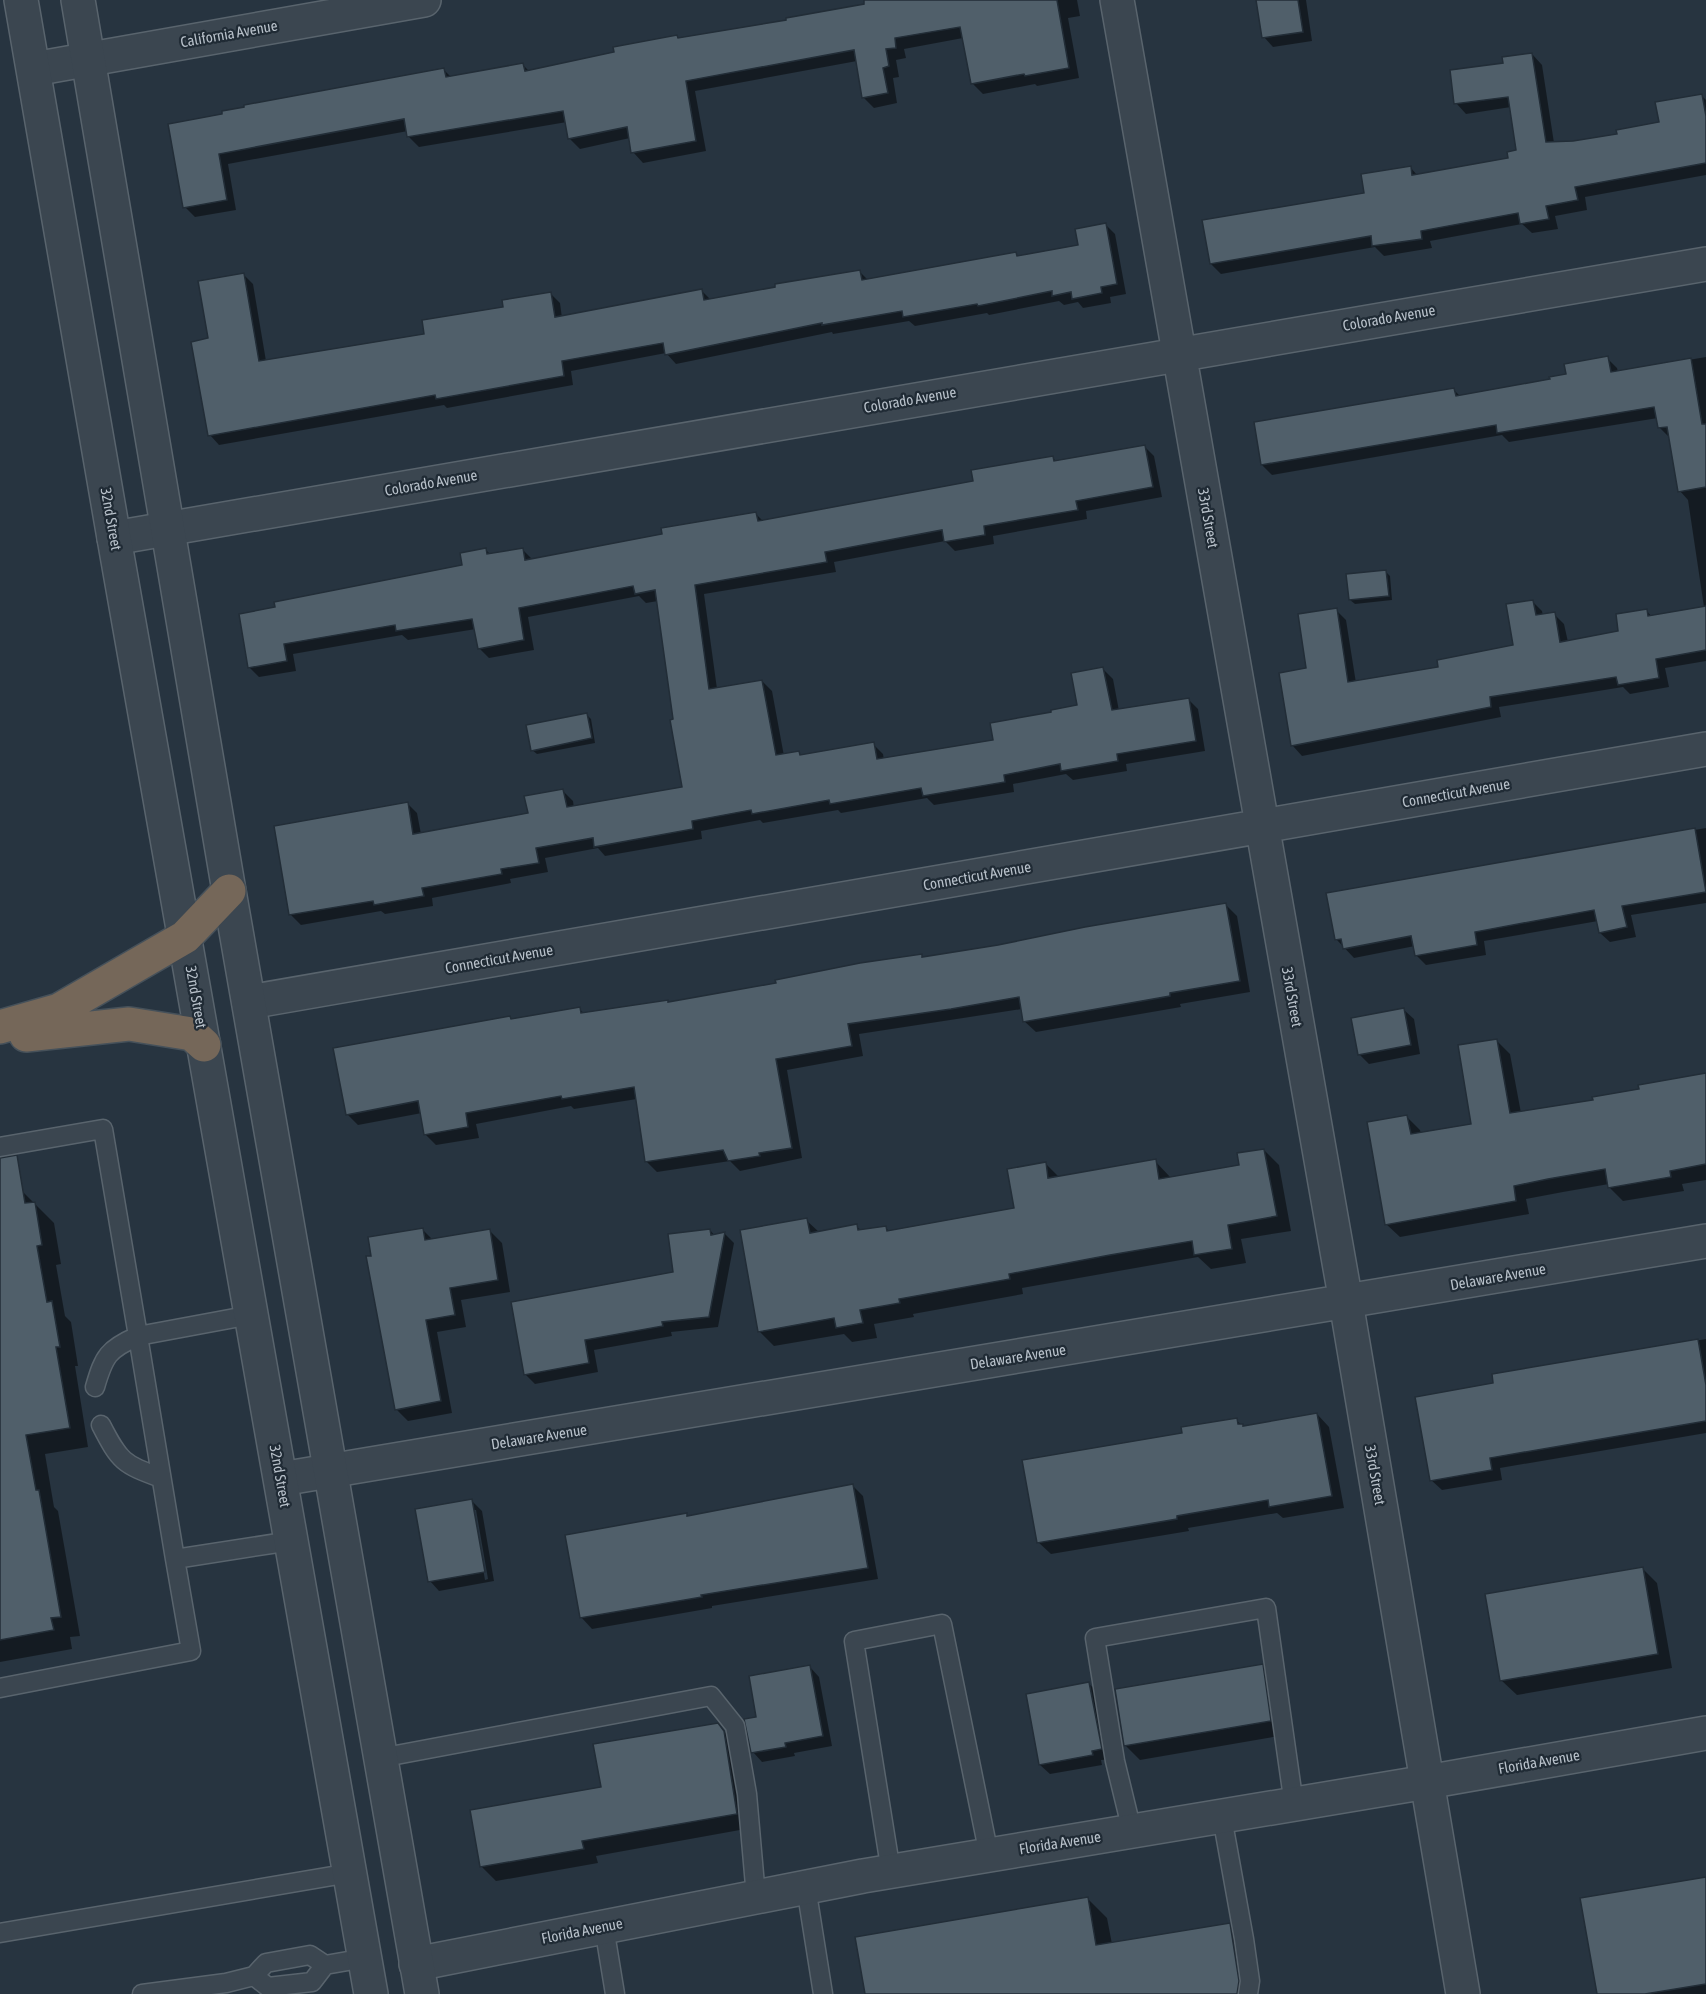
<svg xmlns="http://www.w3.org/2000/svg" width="1706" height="1994" viewBox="0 0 1706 1994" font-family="'Asap Condensed',sans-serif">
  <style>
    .shadow { fill: #0007; fill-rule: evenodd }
    .building { fill: #505f6a; stroke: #222d37; stroke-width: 1.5 }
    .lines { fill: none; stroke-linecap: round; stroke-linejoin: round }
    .service-casing { stroke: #59646d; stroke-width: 21 }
    .minor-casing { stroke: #59646d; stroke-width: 36 }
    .tertiary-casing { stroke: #59646d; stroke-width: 36 }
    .motorway-casing { stroke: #46515a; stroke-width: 36 }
    .service { stroke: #3b4650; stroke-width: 18 }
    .minor { stroke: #3b4650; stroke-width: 33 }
    .tertiary { stroke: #3b4650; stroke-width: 33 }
    .motorway { stroke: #756759; stroke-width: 33 }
    .labels { text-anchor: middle; stroke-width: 4.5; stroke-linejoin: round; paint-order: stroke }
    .street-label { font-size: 15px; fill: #b8c1ca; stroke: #202b35 }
  </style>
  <rect width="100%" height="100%" fill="#273440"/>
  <path class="shadow" d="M865,0H1077L1080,16L1068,18L1079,78L1037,86L1035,84L983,94L973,84L963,38L904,49L906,58L896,60L899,77L893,78L897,103L874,108L863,97L857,61L695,91L706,151L643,163L633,152L630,138L580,149L569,138L567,122L419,147L409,137L408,131L228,164L236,210L195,217L185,207L169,125L444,70L452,78L523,65L529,71L615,54L677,36L680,39L866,6Z
    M1258,0H1306L1312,41L1273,47L1264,37Z
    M1532,54L1542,65L1554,143H1573L1619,135L1661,123L1702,96L1706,100V175L1585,197L1587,210L1555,216L1558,229L1532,233L1522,224L1430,241L1432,248L1384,256L1375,247L1221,274L1211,264L1366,194L1410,167L1418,176L1510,159L1518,152L1511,107L1466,114L1456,103L1505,64Z
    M1106,225L1115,234L1126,294L1110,297L1111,303L1083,308L1078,302L1064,305L1059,301L989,315L987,313L915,326L909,321L833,334L832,332L676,364L666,353L571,371L573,385L447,408L444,405L219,445L210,435V339L243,274L253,284L266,361L426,335L550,293L560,303L562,318L701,290L711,300L859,271L868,280L1016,254L1019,257L1080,247Z
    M1706,357V661L1665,668L1669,687L1630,694L1623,687L1499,707L1501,717L1302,756L1292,745L1308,669L1336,610L1346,620L1356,683L1440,668L1515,647L1532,601L1542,611L1543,616L1554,614L1564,624L1568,642L1620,632L1646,610L1652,617L1704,607L1688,500L1680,491L1670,438L1659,427L1658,418L1509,442L1502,435L1272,475L1262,465L1454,390L1460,396L1551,380L1607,358L1617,368L1618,372Z
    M1144,446L1154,456L1162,497L1086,511L1087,519L993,536L994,544L955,551L945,541L834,562L836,572L704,594L717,689L762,681L772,691L784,756L798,753L802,757L873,744L883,754L884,760L995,741L1053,713L1078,706L1103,669L1113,679L1119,711L1188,699L1198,709L1205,751L1126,764L1127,771L1073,780L1066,774L1013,784L1014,792L934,805L927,798L841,813L838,810L763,823L760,820L701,831L702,839L605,856L598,848L545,858L548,872L510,879L511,883L432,898L433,906L385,914L381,911L301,925L291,915L407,803L417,813L421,834L529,815L563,791L573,801L574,808L684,788L658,601L646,603L639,596L528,617L534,650L489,658L479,648L476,629L408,640L402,635L293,654L296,671L259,677L249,667L240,615L464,566L486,550L491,555L522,549L532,559L663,535L756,514L763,521L974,483L1052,457L1057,462Z
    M1385,571L1390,576L1392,600L1355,604L1350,600Z
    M586,714L591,719L595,743L537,754L532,750Z
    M1706,828V903L1631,915L1636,937L1610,942L1600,933L1598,921L1484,941L1486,955L1426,965L1416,955L1415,946L1354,958L1336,939L1328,894Z
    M1226,905L1237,916L1250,992L1180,1004L1181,1007L1036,1032L1024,1021L1022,1009L859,1034L863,1056L787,1070L802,1158L740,1171L730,1161L657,1172L646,1161L637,1099L574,1109L571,1106L476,1124L479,1138L436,1145L425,1134L422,1113L358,1125L347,1114L510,1018L512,1020L579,1009L585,1014L669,1004L921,956L924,958Z
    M1404,1010L1414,1019L1420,1054L1369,1064L1359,1054Z
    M1497,1041L1510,1054L1521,1113L1594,1101L1706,1075V1180L1682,1184L1684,1191L1623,1201L1610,1188L1609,1184L1563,1192L1526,1199L1529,1214L1400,1237L1386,1224L1406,1116L1420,1130L1421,1134L1473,1125Z
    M1264,1150L1279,1165L1291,1231L1241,1239L1246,1263L1211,1269L1198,1257L1022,1288L1023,1294L913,1314L914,1317L874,1324L877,1338L852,1342L844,1334L774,1346L759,1331L806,1220L819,1232L856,1226L862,1231L885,1227L890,1232L1016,1209L1045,1163L1060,1178L1155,1161L1171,1178L1241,1166Z
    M22,1191L54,1223L61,1264L56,1265L65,1316L71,1322L78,1366H75L88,1447L45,1454L54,1507L58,1511L80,1636L70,1637L72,1649L0,1662V1195Z
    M422,1229L433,1240L490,1231L502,1243L510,1292L461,1300L466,1327L437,1332L452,1413L408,1421L396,1409L373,1257Z
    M710,1230L715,1236L725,1234L734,1243L718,1327L671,1332L672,1336L594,1350L598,1372L535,1384L525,1374L675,1273Z
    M1706,1339V1433L1500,1468L1502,1480L1442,1490L1431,1480L1495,1384L1493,1375Z
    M1317,1414L1329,1427L1344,1508L1283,1518L1277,1513L1188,1528L1189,1531L1051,1554L1038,1542L1184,1434L1236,1420L1244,1427Z
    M852,1485L863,1496L878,1579L712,1606V1608L592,1629L581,1617L686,1514L689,1517Z
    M472,1501L482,1511L494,1581L439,1591L430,1581ZM473,1510H476L488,1579L485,1580Z
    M1642,1568L1657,1583L1672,1668L1517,1695L1502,1681L1487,1595Z
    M1262,1665L1277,1680L1285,1735L1140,1760L1125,1745Z
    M810,1667L819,1677L832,1746L794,1753L795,1756L762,1762L753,1752L757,1718Z
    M1089,1684L1099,1693L1111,1759L1101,1760L1102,1765L1050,1774L1040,1765Z
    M718,1725L733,1740L751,1828L596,1856L598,1863L496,1881L481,1866L603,1789Z
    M1706,1878V1994H1599Z
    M1088,1899L1107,1918L1112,1944L1229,1924L1249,1944L1256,1994H866Z"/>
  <path class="building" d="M864,0H1057L1069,68L1025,76L1024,74L971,84L960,27L895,38L896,48L886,49L889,66L883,68L888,93L862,98L854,50L686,81L696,141L631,153L627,127L568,139L563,111L407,137L404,119L219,154L227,200L183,208L168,124L222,114V111L244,107V105L444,68L446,77L523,63L525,71L614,52L613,47L677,35L678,38L786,20V18L864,4Z
    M1256,0H1298L1303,32L1262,38Z
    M1532,53L1546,142L1573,141L1617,134L1616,130L1659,122L1655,102L1702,94L1706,116V163L1575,187L1578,200L1546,206L1549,219L1520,224L1518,213L1421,231L1422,239L1372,246L1371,236L1210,264L1202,220L1364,193L1361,174L1411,166L1412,175L1508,158L1507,152L1516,150L1508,97L1454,104L1450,70L1503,63L1502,57Z
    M1106,223L1117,284L1101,287L1102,293L1072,299L1071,292L1052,296V291L978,306L977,304L903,317L902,311L822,325V323L665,355L663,343L562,361L564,376L436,399L435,395L208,436L191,342L208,338L198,281L244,273L259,361L424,334L422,320L503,307L502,300L551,292L555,317L702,289L704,300L775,287V284L860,270L862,280L1016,252L1017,256L1078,245L1075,229Z
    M1608,356L1611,372L1691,358L1702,424H1706V487L1678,492L1667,427L1658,428L1654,407L1497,433L1496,425L1261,465L1254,422L1454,388L1456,396L1550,379L1549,377L1566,374L1564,364Z
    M1145,445L1153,487L1076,501L1078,510L984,526L985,535L944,542L942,530L825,552L827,562L695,585L709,689L762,680L776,755L799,751L800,755L874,742L877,759L993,740L990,723L1051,712V710L1077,705L1071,673L1103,667L1112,710L1189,698L1196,741L1117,754L1118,761L1061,771L1060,764L1004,775L1005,782L923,796L921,788L830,804L829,800L752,814L751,810L692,821L693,829L594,847L593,838L536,848L539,863L501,869L502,874L422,888L424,896L374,905L373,901L289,915L274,826L408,802L413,834L528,813L524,796L563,789L567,807L682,787L670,720L673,719L655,590L635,594L633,586L519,608L524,640L478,649L472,619L396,631L395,625L284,644L287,661L248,668L239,614L275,607L274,602L462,565L460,553L486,548L487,554L523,548L525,560L662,534L661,528L756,512L758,521L973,481L971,470L1053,456L1054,461Z
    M1386,570L1389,596L1349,600L1346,574Z
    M1533,600L1536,615L1555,612L1560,642L1618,631L1616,614L1647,609L1648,616L1706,606V650L1656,659L1659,678L1618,685L1616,677L1490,697L1491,707L1291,746L1279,673L1306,668L1298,614L1337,608L1348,682L1438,667L1437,660L1513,645L1506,604Z
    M587,713L592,738L531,751L526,725Z
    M1695,828L1706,892L1622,906L1627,927L1599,933L1594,910L1475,932L1477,945L1415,956L1411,936L1343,949L1341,939L1335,940L1326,893Z
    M1226,903L1240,981L1170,993V996L1023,1022L1019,997L951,1009L848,1024L852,1046L776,1059L792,1148L759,1153L760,1156L728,1161L723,1150L645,1162L634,1087L562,1099L561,1096L466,1113L468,1127L424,1135L418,1101L346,1115L333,1048L510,1016L511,1019L580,1007L581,1013L668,1000V1002L776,983L775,980L860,963L922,954V957L998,945L1085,927Z
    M1404,1008L1411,1045L1358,1055L1351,1018Z
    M1497,1039L1510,1113L1593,1100L1592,1097L1639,1089L1638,1085L1706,1073V1164L1670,1171L1671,1177L1608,1188L1605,1169L1548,1179L1514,1186L1516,1201L1385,1225L1367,1122L1407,1115L1411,1134L1471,1124L1458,1045Z
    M1264,1149L1277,1216L1228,1225L1232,1249L1194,1255L1192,1241L1110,1255L1009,1274L1010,1279L899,1299L900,1303L860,1310L863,1323L836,1328L834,1318L758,1332L740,1230L807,1218L810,1233L857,1224L858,1230L886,1226L887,1231L1014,1208L1007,1169L1046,1162L1048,1178L1156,1159L1159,1179L1239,1165L1237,1153Z
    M17,1155L25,1203L35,1202L42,1245L37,1246L47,1302L52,1301L60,1347H56L70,1428L26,1435L36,1490H39L61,1617L51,1618L54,1630L0,1640V1158Z
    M423,1228L425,1240L490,1229L498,1280L450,1288L455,1315L426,1320L441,1401L395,1410L366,1256H371L368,1237Z
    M710,1229L711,1235L725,1232L709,1317L662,1322L663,1326L585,1340L589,1363L524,1375L511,1302L673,1272L668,1234Z
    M1698,1339L1706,1385V1421L1490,1458L1492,1470L1430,1481L1415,1397L1493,1383L1492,1374Z
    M1317,1413L1332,1496L1269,1507L1268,1500L1177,1516V1519L1037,1543L1022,1460L1182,1433L1181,1427L1237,1418L1238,1424H1243V1426Z
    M853,1484L868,1568L701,1595L702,1597L580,1618L565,1535L687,1513V1516Z
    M472,1499L485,1572L428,1582L415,1509Z
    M1643,1567L1658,1654L1500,1681L1485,1594Z
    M1263,1664L1271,1721L1124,1746L1115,1689Z
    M810,1665L823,1736L785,1743L786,1747L751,1753L744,1719L756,1717L749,1676Z
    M1089,1682L1102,1749L1092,1751L1093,1755L1039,1765L1026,1694Z
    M718,1723L724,1731L737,1814L582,1841L584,1849L480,1867L470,1810L601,1787L593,1744Z
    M1706,1877V1984L1645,1994H1597L1580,1898Z
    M1088,1897L1096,1945L1230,1923L1239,1981L1237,1994H865L855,1937Z"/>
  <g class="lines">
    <defs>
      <path id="service" d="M0,1147L103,1129L138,1336C108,1349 104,1356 95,1387
        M251,1315L138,1336L175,1559L291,1541
        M101,1425C120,1462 123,1464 161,1478
        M0,1688L191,1651L175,1559
        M380,1758L711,1696L735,1726L747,1794L756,1897
        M1222,1817L1244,1939L1250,1981L1248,1994
        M1132,1831L1115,1761L1095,1638L1266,1608L1294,1805
        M891,1872L854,1641L942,1624L989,1855
        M806,1887L823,1994
        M604,1927L615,1994
        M0,1933L350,1873
        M325,1965L310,1955L266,1963L254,1976L268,1987L312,1982L325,1965L365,1958
        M142,1994L226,1983L254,1976"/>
      <path id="minor" d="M1117,0L1346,1302L1463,1994
        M34,69L424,0
        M114,538L1706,264
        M249,1002L1706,749
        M281,1479L1706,1241
        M416,1964L863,1876L1427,1782L1706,1733"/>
      <path id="tertiary" d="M21,0L114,538L371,1994
        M78,0L229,891L422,1994"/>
      <path id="motorway" d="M0,1027L59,1010L185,937L229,891
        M26,1035L129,1024L192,1034L204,1045"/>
    </defs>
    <use href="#service" class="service-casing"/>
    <use href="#minor" class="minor-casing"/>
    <use href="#tertiary" class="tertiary-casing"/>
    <use href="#motorway" class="motorway-casing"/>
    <use href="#service" class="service"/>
    <use href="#minor" class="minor"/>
    <use href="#tertiary" class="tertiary"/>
    <use href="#motorway" class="motorway"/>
  </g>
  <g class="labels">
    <g class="street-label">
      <text transform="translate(229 34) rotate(-10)" y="5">California Avenue</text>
      <text transform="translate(1389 318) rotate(-10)" y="5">Colorado Avenue</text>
      <text transform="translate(910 400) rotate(-10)" y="5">Colorado Avenue</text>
      <text transform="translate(431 483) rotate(-10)" y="5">Colorado Avenue</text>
      <text transform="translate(1208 518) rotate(80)" y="5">33rd Street</text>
      <text transform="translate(111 519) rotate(80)" y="5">32nd Street</text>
      <text transform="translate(1456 793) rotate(-10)" y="5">Connecticut Avenue</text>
      <text transform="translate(977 876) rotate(-10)" y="5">Connecticut Avenue</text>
      <text transform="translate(499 959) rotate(-10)" y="5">Connecticut Avenue</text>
      <text transform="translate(196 997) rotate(80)" y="5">32nd Street</text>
      <text transform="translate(1292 997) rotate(80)" y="5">33rd Street</text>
      <text transform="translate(1498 1277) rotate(-10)" y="5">Delaware Avenue</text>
      <text transform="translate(1018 1357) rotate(-9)" y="5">Delaware Avenue</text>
      <text transform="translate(539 1437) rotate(-9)" y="5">Delaware Avenue</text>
      <text transform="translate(1375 1475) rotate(80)" y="5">33rd Street</text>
      <text transform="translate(280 1476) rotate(80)" y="5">32nd Street</text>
      <text transform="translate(1539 1762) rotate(-10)" y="5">Florida Avenue</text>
      <text transform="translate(1060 1843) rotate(-9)" y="5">Florida Avenue</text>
      <text transform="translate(582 1931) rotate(-11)" y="5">Florida Avenue</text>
    </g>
  </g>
</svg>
